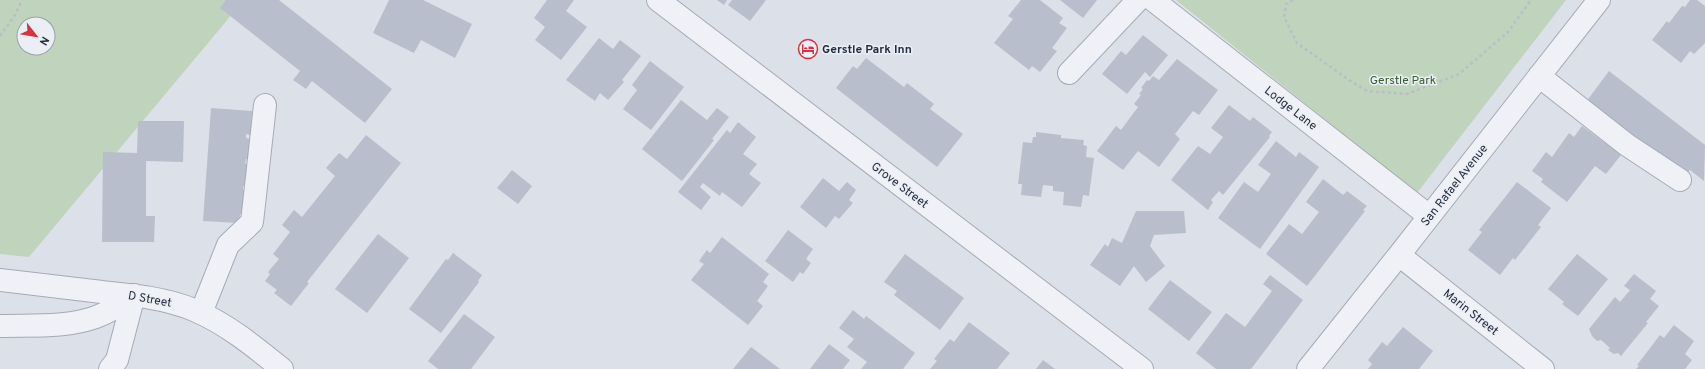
<svg xmlns="http://www.w3.org/2000/svg" width="1705" height="369" viewBox="0 0 1705 369" font-family="Overpass,sans-serif">
  <style>
    .green { fill: #c0d3bc; fill-rule: evenodd }
    .building { fill: #b8becb }
    .lines { fill: none; stroke-linecap: round; stroke-linejoin: round }
    .minor-casing { stroke: #a5aab5; stroke-width: 24 }
    .path { stroke: #babec6; stroke-width: 2.5; stroke-dasharray: 3 3; stroke-linecap: butt }
    .minor { stroke: #eff1f6; stroke-width: 22 }
    .labels { text-anchor: middle; stroke-width: 3; stroke-linejoin: round; paint-order: stroke }
    .poi-label { font-size: 12px; font-weight: bold; fill: #242c3f; stroke: #ebeff5; text-anchor: start }
    .park-label { font-size: 12px; fill: #355c30; stroke: #ebeff5 }
    .street-label { font-size: 12px; fill: #242c3f; stroke: #ebeff5 }
  </style>
  <rect width="100%" height="100%" fill="#dce0e8"/>
  <path class="green" d="M0,0H244L29,257L0,254ZM24,24H48V48H24Z
    M1176,0H1566L1417,193Z"/>
  <path class="building" d="M226,0H279L392,89L365,123L312,81L306,89L293,80L300,71L220,8Z
    M389,0H423L472,24L455,58L421,40L414,53L373,33Z
    M547,0H574L566,11L587,27L561,60L535,40L545,27L534,18Z
    M717,0H727L724,5Z
    M732,0H766L750,21L728,5Z
    M1021,0H1040L1063,18L1059,23L1067,28L1052,48L1057,51L1040,72L1032,66L1029,70L994,43L1013,19L1008,16Z
    M1060,0H1097L1083,18Z
    M1690,0H1697L1705,6V43L1694,54L1690,51L1681,63L1652,40L1667,21L1669,23L1682,6L1685,7Z
    M1143,35L1168,55L1150,77L1145,72L1127,94L1102,74L1121,51L1126,55Z
    M599,38L613,49L620,40L641,56L622,80L624,82L608,100L600,93L595,101L566,80Z
    M866,58L904,87L907,83L934,104L930,109L963,134L937,167L836,88L853,66L857,69Z
    M1177,59L1218,90L1199,115L1193,111L1175,134L1180,139L1159,167L1138,151L1123,170L1097,151L1116,126L1121,130L1138,107L1134,104L1141,95L1139,94L1143,89L1141,88L1147,80L1149,81L1153,76L1159,80Z
    M650,61L684,87L651,130L623,109L637,90L632,85Z
    M1609,71L1705,145L1704,181L1690,170L1688,172L1681,166L1679,169L1652,153L1586,102Z
    M681,100L707,120L717,108L729,117L712,139L714,140L682,181L642,149Z
    M1229,105L1250,121L1253,117L1272,132L1269,136L1270,137L1223,195L1219,191L1211,200L1213,202L1208,210L1171,180L1198,146L1210,154L1223,137L1211,128Z
    M211,108L252,111L251,135L246,134V138L250,139L249,160L246,159L245,164H248L246,186H243V190H246L244,214H240L239,223L203,221Z
    M138,121H184L183,162L146,161V216H155L154,242H102L103,152L137,153Z
    M738,122L756,137L743,154L757,164L749,174L761,183L742,207L722,192L720,196L703,183L700,187L711,197L701,210L678,192L727,130L730,133Z
    M1582,126L1621,155L1606,174L1595,166L1567,202L1541,182L1543,179L1532,171L1546,152L1552,157L1569,133L1574,137Z
    M1036,132L1061,135V138L1084,140L1083,145L1087,146L1086,157L1094,158L1089,196L1083,195L1081,207L1063,205L1064,192L1053,191V186L1043,185L1041,197L1021,195L1022,184H1018L1023,142L1032,143L1033,137H1036Z
    M366,135L401,163L307,282L309,283L291,306L274,293L277,290L265,281L270,274L268,272L279,259L273,254L290,232L282,225L294,210L302,217L335,176L326,168L339,153L347,159Z
    M1276,141L1296,157L1299,152L1319,167L1260,249L1218,218L1244,182L1258,192L1271,174L1258,165Z
    M512,170L532,186L518,204L497,188Z
    M823,178L839,191L847,182L856,190L849,200L853,203L839,219L835,216L826,228L800,207Z
    M1323,179L1343,195L1347,191L1367,206L1363,210L1365,211L1307,286L1266,254L1289,224L1302,234L1319,212L1306,202Z
    M1517,182L1551,208L1538,225L1541,227L1515,260L1513,258L1500,275L1468,250L1482,232L1479,230Z
    M1136,211H1184L1186,233L1154,235L1150,246L1165,266L1146,282L1134,266L1120,286L1090,265L1105,244L1108,247L1112,238L1122,243Z
    M788,230L813,249L806,259L811,263L803,274L800,272L793,282L765,261Z
    M378,234L409,258L367,313L335,289Z
    M722,237L769,274L763,282L768,286L757,301L763,306L748,325L691,280L704,264L699,261L707,250L710,253Z
    M453,253L482,275L478,281L479,282L441,333L409,309L446,259L448,260Z
    M905,254L964,298L940,330L894,295L897,291L884,282Z
    M1577,254L1608,279L1578,316L1562,304L1564,302L1548,289Z
    M1634,274L1656,291L1650,299L1659,306L1646,322L1648,323L1621,356L1618,353L1614,354L1608,350L1610,348L1601,340L1597,341L1592,336L1589,329L1615,297L1620,302L1630,290L1624,286Z
    M1270,275L1303,300L1251,369H1216L1196,353L1226,313L1245,327L1272,291L1263,284Z
    M1170,280L1212,312L1189,341L1148,309Z
    M853,310L864,319L866,316L915,353L903,369H861L867,362L847,347L854,339L839,328Z
    M464,314L495,337L471,369H438L428,361Z
    M969,322L1010,353L997,369H930L937,361L934,359L950,339L954,342Z
    M1674,325L1694,341L1685,354L1692,360L1685,369H1636L1639,366L1637,365L1660,335L1664,338Z
    M1403,327L1433,351L1419,369H1368L1372,364L1368,360L1382,342L1387,346Z
    M829,344L850,360L843,369H810Z
    M751,347L780,369H733Z
    M1043,360L1055,369H1036Z"/>
  <g class="lines">
    <defs>
      <path id="minor" d="M658,0L1142,369
        M1153,0L1429,216
        M1069,73L1138,0
        M1539,76L1627,145L1680,180
        M1399,255L1543,369
        M0,280C34,284 68,288 102,292C133,295 165,298 194,310C227,324 255,347 282,369
        M201,313L228,245L252,222L265,105
        M0,326C31,325 66,328 96,317C110,312 122,304 134,295
        M110,369L117,360L134,295
        M1308,369L1399,255L1599,0"/>
    </defs>
    <use href="#minor" class="minor-casing"/>
    <path class="path" d="M1293,0L1286,4L1284,17L1297,43L1349,80L1367,91L1407,94L1459,74L1508,32L1531,0
      M0,36L15,15L22,0"/>
    <use href="#minor" class="minor"/>
  </g>
  <defs>
    <symbol id="hotel-ring" viewBox="-11 -11 22 22"><circle r="9.5" fill="#ebeff5" stroke="#db323f" stroke-width="1.5"/><path d="M-6-4.5h1.5V1H6V5H4.5V3h-9V5H-6ZM-4 0a1.8 1.8 0 1 1 3.6 0ZM.5 0V-2.5h3Q6-2.5 6 0Z" fill="#db323f"/></symbol>
  </defs>
  <g fill-rule="evenodd">
    <use href="#hotel-ring" x="797" y="38" width="22" height="22"/>
  </g>
  <g class="labels">
    <g class="poi-label">
      <text x="822" y="53">Gerstle Park Inn</text>
    </g>
    <g class="park-label">
      <text x="1403" y="84">Gerstle Park</text>
    </g>
    <g class="street-label">
      <text transform="translate(1291 108) rotate(38)" y="4">Lodge Lane</text>
      <text transform="translate(900 185) rotate(37)" y="4">Grove Street</text>
      <text transform="translate(1454 185) rotate(-52)" y="4">San Rafael Avenue</text>
      <text transform="translate(150 299) rotate(10)" y="4">D Street</text>
      <text transform="translate(1471 312) rotate(38)" y="4">Marin Street</text>
    </g>
  </g>
  <g transform="translate(36 36) rotate(121)"><circle r="19" fill="#ebeff5" stroke="#9ba1ac"/>
  <path d="M0-3L7 15L0 10L-7 15Z" fill="#db323f"/>
  <text y="-6" font-size="11" font-weight="bold" text-anchor="middle" fill="#242c3f">N</text>
  </g>
</svg>
